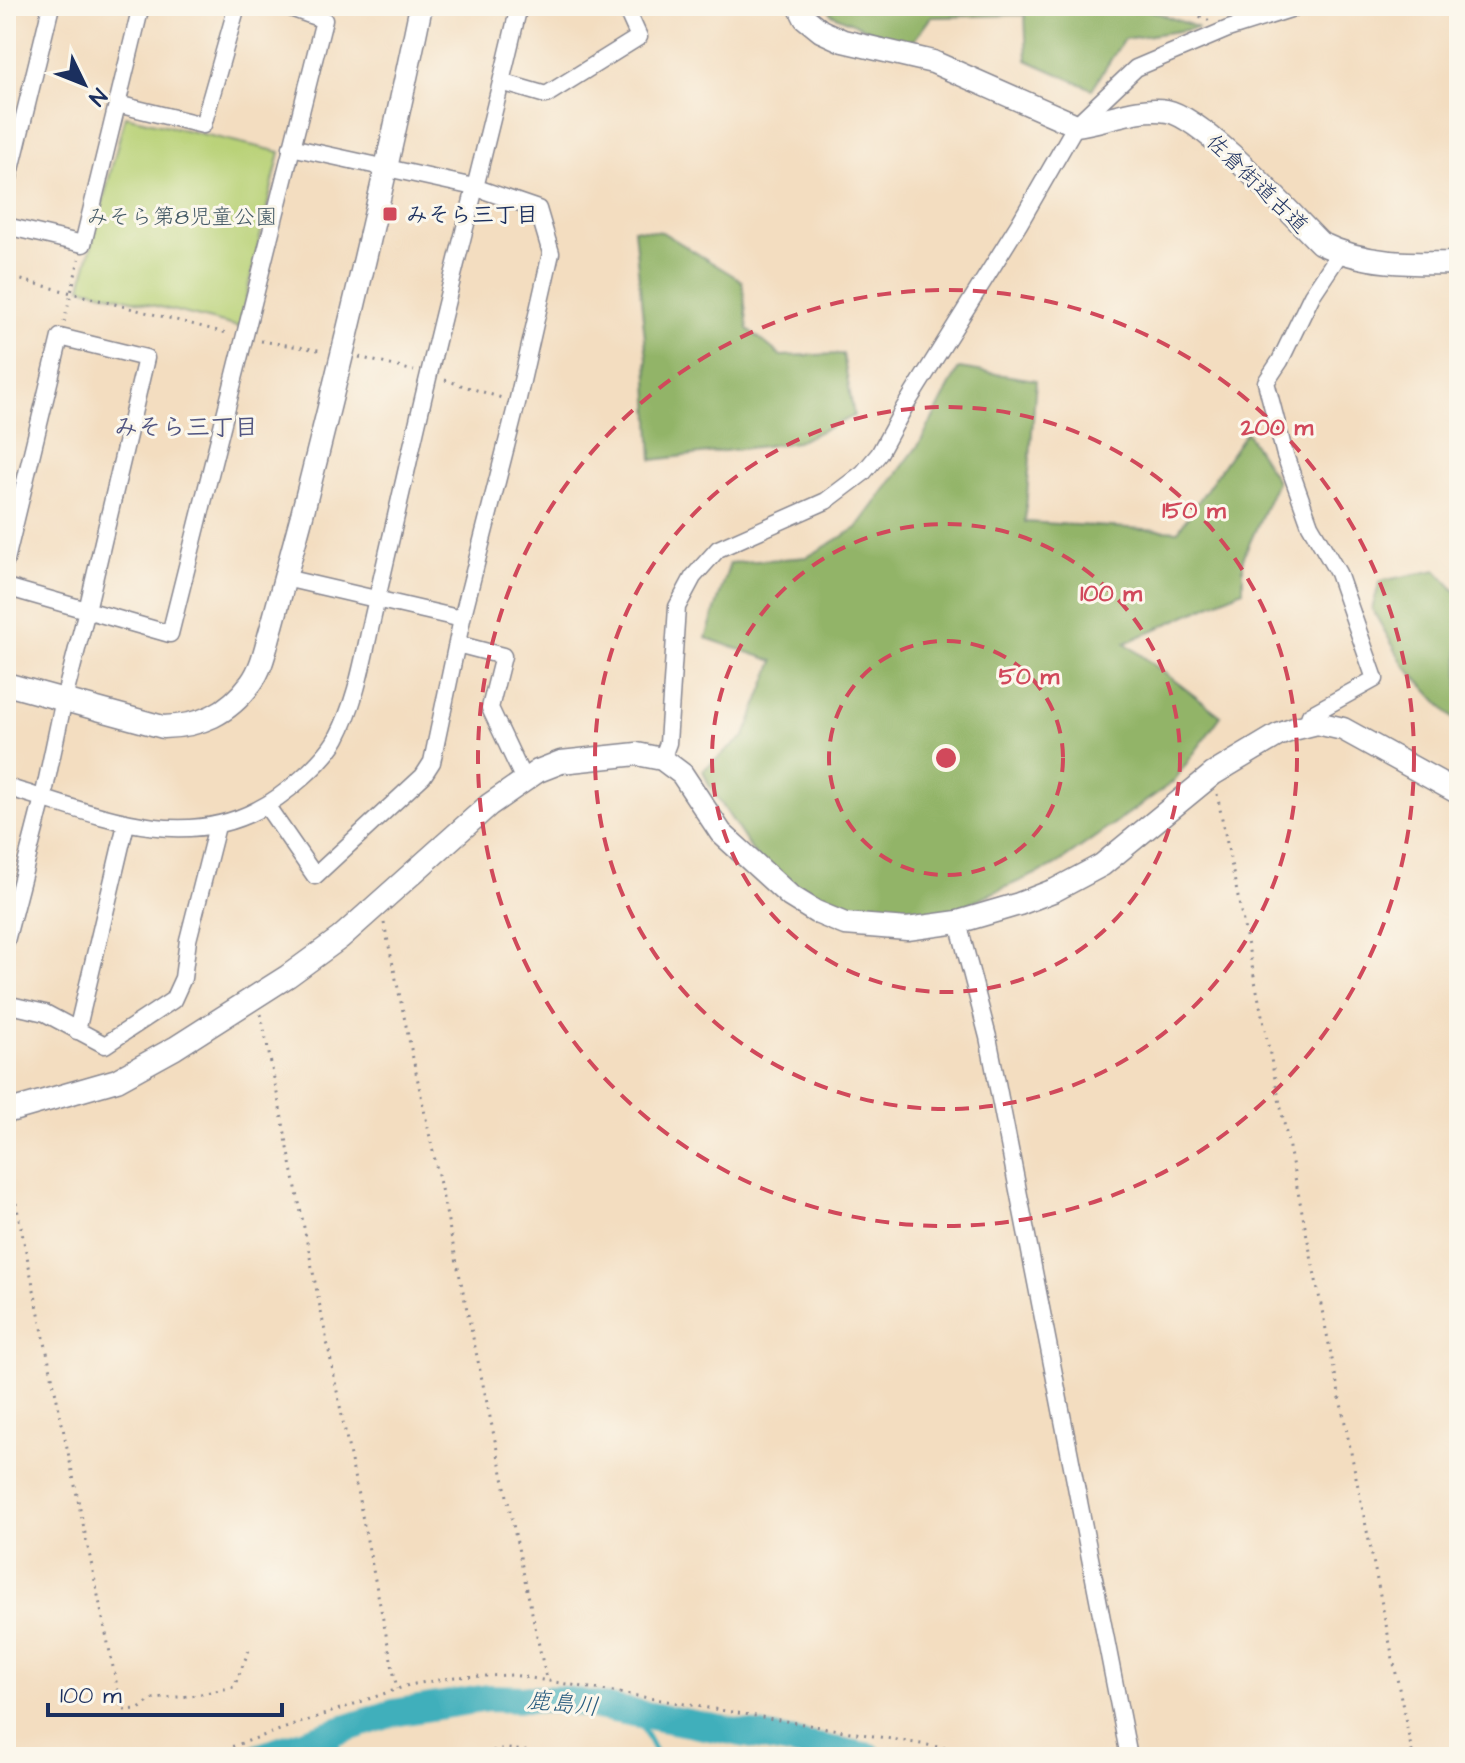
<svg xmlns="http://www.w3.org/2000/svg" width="1465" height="1763" viewBox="0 0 1465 1763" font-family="'Architects Daughter','Klee One',sans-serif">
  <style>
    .green { fill: #b9d278; stroke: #6a806b; stroke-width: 2 }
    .forest { fill: #92b468; stroke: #567263; stroke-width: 2 }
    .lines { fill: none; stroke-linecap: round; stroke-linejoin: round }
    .stream { stroke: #40afbb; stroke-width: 5 }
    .river { stroke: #40afbb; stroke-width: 28 }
    .street-casing { stroke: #87868f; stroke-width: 19 }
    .secondary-casing { stroke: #87868f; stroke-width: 25 }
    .path { stroke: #87868f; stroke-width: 3; stroke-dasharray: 2 6; stroke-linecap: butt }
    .street { stroke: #fff; stroke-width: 16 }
    .secondary { stroke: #fff; stroke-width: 22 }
    .ring { fill: none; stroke: #d1495b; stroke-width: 4; stroke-dasharray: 14 10 }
    .poi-dot { fill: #d1495b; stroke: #fbf7ec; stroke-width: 3 }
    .labels { text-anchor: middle; stroke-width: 6; stroke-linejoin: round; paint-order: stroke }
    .street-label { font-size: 22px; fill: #1b2f5e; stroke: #fbf7ec }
    .poi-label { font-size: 22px; font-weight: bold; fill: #1b2f5e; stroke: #fbf7ec; text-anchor: start }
    .park-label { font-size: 22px; fill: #425864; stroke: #fbf7ec }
    .neighbourhood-label { font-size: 24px; font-weight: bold; fill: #515581; stroke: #fbf7ec }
    .water-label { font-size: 24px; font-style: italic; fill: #285c7f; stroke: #fbf7ec }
    .centre { fill: #d1495b; stroke: #fbf7ec; stroke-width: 4 }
    .ring-label { font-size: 24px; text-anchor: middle; font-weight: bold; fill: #d1495b; stroke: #fbf7ec; stroke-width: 6; stroke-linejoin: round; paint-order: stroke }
  </style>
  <rect width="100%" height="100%" fill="#fbf7ec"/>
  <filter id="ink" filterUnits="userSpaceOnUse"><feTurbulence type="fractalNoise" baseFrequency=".0125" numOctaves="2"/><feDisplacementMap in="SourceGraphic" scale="16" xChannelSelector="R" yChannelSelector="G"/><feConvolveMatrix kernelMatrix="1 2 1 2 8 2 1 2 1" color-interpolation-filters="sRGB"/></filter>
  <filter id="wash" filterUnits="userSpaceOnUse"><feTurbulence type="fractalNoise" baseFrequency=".006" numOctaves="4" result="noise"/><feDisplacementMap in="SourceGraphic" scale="32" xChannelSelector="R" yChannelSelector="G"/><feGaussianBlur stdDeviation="1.8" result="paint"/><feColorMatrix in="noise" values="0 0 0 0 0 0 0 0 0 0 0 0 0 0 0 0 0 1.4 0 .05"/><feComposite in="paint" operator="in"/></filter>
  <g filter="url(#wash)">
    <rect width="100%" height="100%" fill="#f3ddc0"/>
    <path class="green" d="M125,116L280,152L239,327L81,287Z"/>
    <path class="forest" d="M827,6H1138L1199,28L1124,39L1092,89L1027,60L1025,15L931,17L909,47L831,14Z
      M634,229L662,232L742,281L748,329L781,356L843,354L854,416L797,442L652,460L647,359Z
      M959,368L1036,380L1025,522L1178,531L1246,432L1277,481L1243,558V590L1125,643L1221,716L1173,782L1054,866L926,922H875L826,909L801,896L757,858L709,785L703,770L745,736L774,661L706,638L730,563L807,557L857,528L920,443Z
      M1436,570L1459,595V725L1404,665L1372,609L1380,581Z"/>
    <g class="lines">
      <path class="stream" d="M635,1713L658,1757
        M330,1733L343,1757"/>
      <path class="river" d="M260,1757L393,1713L488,1698L565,1700L870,1757"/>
    </g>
  </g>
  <g filter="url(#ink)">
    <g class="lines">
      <defs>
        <path id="street" d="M501,82L546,95L639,37L625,6
          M117,104L203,125L237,6
          M6,190L51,6
          M6,226L83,244L141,6
          M6,560L60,337L146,358L87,610L64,699L43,798L6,941
          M285,578L462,619
          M6,587L170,634L324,20L285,6
          M457,644L503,656L490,708L524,780
          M1306,726L1310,715L1375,679L1338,573L1310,525L1285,455L1266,382L1280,361L1312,295L1340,253
          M662,759L668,743L677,607L693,577L718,549L826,501L863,473L879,454L904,408L1019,224L1076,125L1136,68L1228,29L1300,6
          M6,787C86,810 176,853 257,810C283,797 323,763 337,738C355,704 362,666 370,629C383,574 395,519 408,464C442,311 484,159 519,6
          M266,805L315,876L423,776L432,762L462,619L517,403L551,253L538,209L474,187L291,147
          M958,922L988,1037L1129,1757
          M6,1004L45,1013L105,1045L173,1000L183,978L188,940L217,826
          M77,1031L126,824"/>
        <path id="secondary" d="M799,6L805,18L821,31L843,41L933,62L1076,125C1105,122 1137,106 1167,111C1204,118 1290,213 1320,243C1364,265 1411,264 1459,263
          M6,684L163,727C201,726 228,714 251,683C263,667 266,645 272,626C282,589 292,552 302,515C345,346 386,177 421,6
          M6,1112L117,1080L175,1048L288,976L340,938L489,805L538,771L561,762L637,754L662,759L682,774L721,833L790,896L816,912L845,924L907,929L958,922L1019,904L1055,890L1102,865L1213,774L1278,735L1297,728L1317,723L1343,729L1459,793"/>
      </defs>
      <use href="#street" class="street-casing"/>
      <use href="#secondary" class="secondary-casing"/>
      <path class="path" d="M1178,6L1210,21
        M6,276L230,334
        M64,322L79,259
        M261,341L324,351
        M359,357L414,371
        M445,380L502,398
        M1217,794L1413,1757
        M384,923L546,1678
        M261,1014L397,1689
        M6,1156L122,1710L139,1709L152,1699L191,1696L234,1687L249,1650
        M202,1757L409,1685L455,1677L513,1675L998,1757
        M437,1757L508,1749L576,1757"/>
      <use href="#street" class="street"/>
      <use href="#secondary" class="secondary"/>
    </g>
  </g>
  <g class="ring">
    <circle cx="946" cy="758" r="117"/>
    <circle cx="946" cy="758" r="234"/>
    <circle cx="946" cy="758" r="351"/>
    <circle cx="946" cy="758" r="468"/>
  </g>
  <rect class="poi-dot" x="382" y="206" width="16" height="16" rx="4"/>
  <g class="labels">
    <g class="street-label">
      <text transform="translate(1258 183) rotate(44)" y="8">佐倉街道古道</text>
    </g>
    <g class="poi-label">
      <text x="406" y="222">みそら三丁目</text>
    </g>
    <g class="park-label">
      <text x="182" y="224">みそら第8児童公園</text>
    </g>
    <g class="neighbourhood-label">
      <text x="186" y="435">みそら三丁目</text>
    </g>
    <g class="water-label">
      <text transform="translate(563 1703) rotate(6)" y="8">鹿島川</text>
    </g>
  </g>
  <circle cx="946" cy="758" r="12" class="centre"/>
  <g class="ring-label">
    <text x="1277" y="435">200 m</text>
    <text x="1194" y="518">150 m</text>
    <text x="1111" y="601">100 m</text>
    <text x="1029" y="684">50 m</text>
  </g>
  <rect width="1465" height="1763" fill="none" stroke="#fbf7ec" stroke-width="32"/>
  <g transform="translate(84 84) rotate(133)" stroke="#fbf7ec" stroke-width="6" paint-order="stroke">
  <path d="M0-6L14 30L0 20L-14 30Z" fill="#1b2f5e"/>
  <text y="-12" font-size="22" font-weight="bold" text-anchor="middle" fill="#1b2f5e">N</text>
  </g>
  <path d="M48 1703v12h234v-12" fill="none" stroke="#1b2f5e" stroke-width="4"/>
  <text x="60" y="1703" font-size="24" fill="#1b2f5e" stroke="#fbf7ec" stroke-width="6" paint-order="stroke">100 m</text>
</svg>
